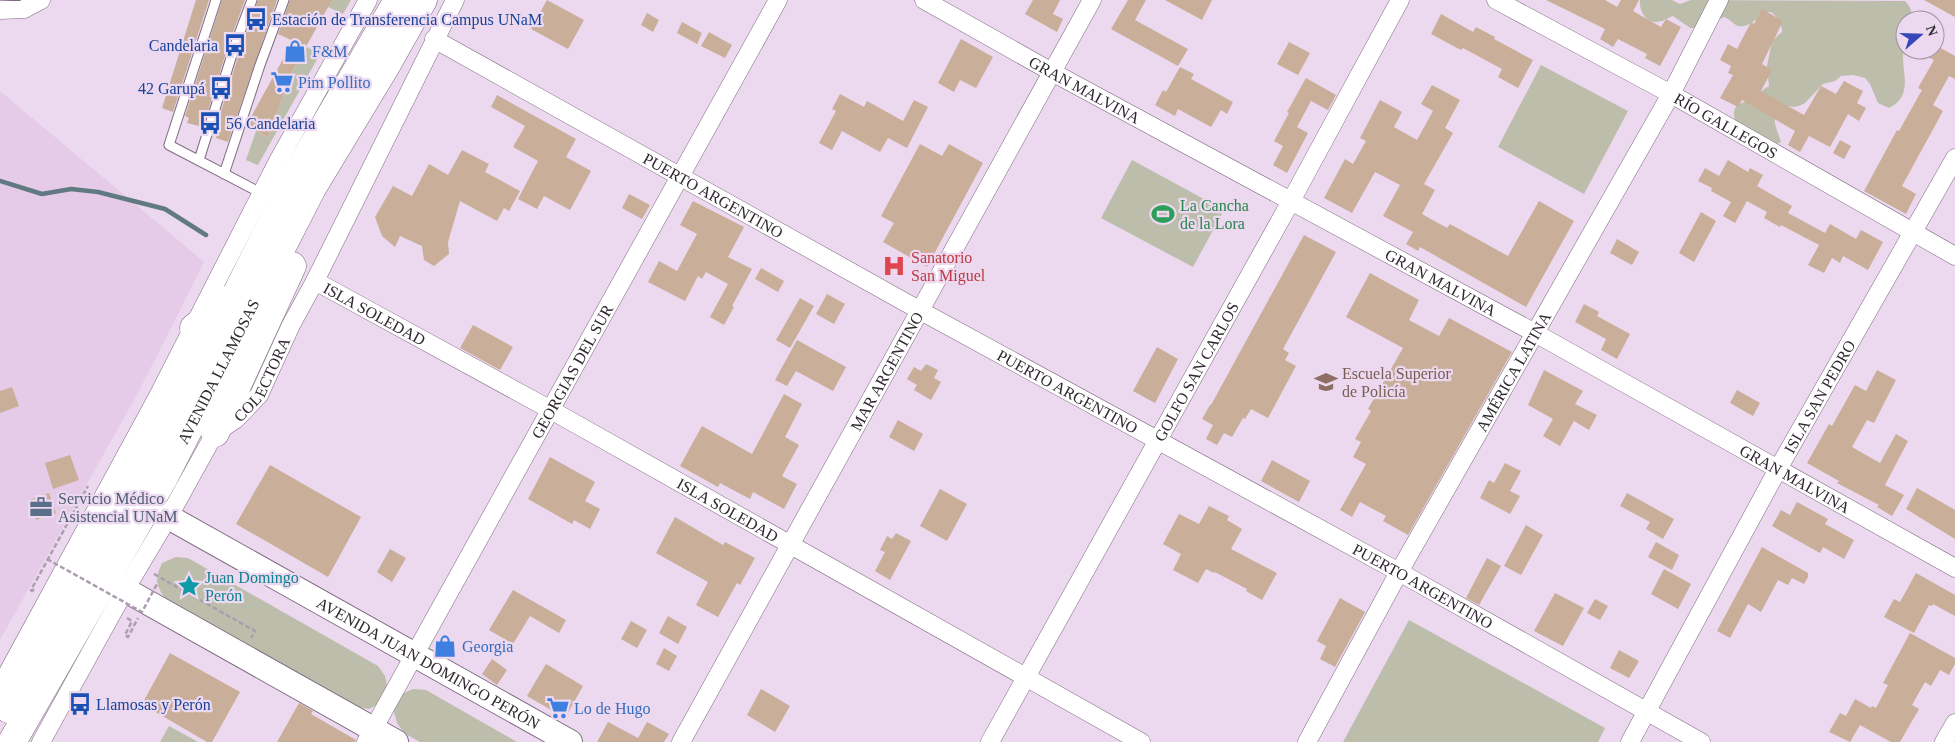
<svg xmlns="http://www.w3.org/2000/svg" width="1955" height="742" viewBox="0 0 1955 742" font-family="'Times New Roman',serif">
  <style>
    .built { fill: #e5cbe8 }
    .green { fill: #bcbeab }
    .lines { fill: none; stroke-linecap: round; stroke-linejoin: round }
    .stream { stroke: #617a81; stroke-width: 4.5 }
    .building { fill: #c9af99 }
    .service-casing { stroke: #7f6c81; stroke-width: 11 }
    .minor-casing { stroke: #7f6c81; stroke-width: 19 }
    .secondary-casing { stroke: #7f6c81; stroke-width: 26 }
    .trunk-casing { stroke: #7f6c81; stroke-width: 29 }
    .path { stroke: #ad9db0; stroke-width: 2.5; stroke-dasharray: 5 2.5; stroke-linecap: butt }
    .service { stroke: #fff; stroke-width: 9 }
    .minor { stroke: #fff; stroke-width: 18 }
    .secondary { stroke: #fff; stroke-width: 24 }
    .trunk { stroke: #fff; stroke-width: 28 }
    .path-bridge { stroke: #ad9db0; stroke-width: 2.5; stroke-dasharray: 5 2.5; stroke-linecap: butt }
    .labels { text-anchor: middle; stroke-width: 4.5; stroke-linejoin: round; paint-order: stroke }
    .transit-label { font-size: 16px; fill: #164399; stroke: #ecd8ef; text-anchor: start }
    .shop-label { font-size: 16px; fill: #366cbe; stroke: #ecd8ef; text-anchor: start }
    .street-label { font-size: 16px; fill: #302831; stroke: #ecd8ef }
    .leisure-label { font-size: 16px; fill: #27864d; stroke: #ecd8ef; text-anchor: start }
    .health-label { font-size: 16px; fill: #be3a42; stroke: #ecd8ef; text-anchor: start }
    .education-label { font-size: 16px; fill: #785e54; stroke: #ecd8ef; text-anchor: start }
    .service-label { font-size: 16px; fill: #4e5e75; stroke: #ecd8ef; text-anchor: start }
    .culture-label { font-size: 16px; fill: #0d838f; stroke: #ecd8ef; text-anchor: start }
  </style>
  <rect width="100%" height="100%" fill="#ecd8ef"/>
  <path class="built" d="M0,91L204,262L140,389L0,640Z"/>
  <path class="green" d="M331,0H351L343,14L328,7Z
    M1640,0H1672L1680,4L1691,0L1905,1C1910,6 1913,13 1912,20H1905C1905,33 1903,47 1903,59C1904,78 1911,97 1889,108L1878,103L1870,84L1865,78L1853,75L1841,76L1835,81L1823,84L1805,103L1799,106L1793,107L1781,105C1770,120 1776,126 1781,142L1772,147C1762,141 1749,136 1740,129C1738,127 1737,125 1736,122C1729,106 1741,101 1755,101L1764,89L1769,86L1767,66L1772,41L1782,32C1782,22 1778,18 1771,12C1759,12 1752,29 1738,26C1733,24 1730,19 1724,17L1696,28H1690L1673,16C1668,18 1662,22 1656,22C1645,22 1639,10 1640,0Z
    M307,47L320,54L258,165L246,160L256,131L268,137L292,72Z
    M1541,65L1628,111L1584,194L1498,147Z
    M1132,160L1224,210L1193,267L1101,218Z
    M176,557L188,558L378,666L385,676L387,686L380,703L369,709L356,707L167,601C156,586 154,580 162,563Z
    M1409,620L1605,728L1598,742H1343Z
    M413,689L426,690L517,742H420L404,733L397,723L393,708L400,695Z
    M169,726L198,742H160Z"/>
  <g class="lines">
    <path class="stream" d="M0,181L42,194L71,189L98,192L165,209L206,235"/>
  </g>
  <path class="building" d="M196,0H209L173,112L162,108Z
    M222,0H245L229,43L203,127L187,123L189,118L185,116Z
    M258,0H277L228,142L216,138L218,131H215L241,47Z
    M290,0H332L292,72L268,137L246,126L293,41L278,34Z
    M547,0L584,20L568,49L531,29Z
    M1033,0H1060L1053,14L1063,19L1057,32L1025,14Z
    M1128,0H1146L1135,20L1188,49L1178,66L1111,29Z
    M1165,0H1212L1202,20Z
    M1546,0H1605L1617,7L1621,0H1639L1633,11L1661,27L1666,19L1681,27L1660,66L1645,58L1647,54L1618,39L1613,47L1600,39L1605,29Z
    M1924,0H1955V17Z
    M1762,9L1783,21L1762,64L1772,70L1761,91L1804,115L1821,86L1836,94L1844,81L1863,91L1857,103L1866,108L1859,121L1848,114L1830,147L1809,136L1800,152L1788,145L1795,131L1742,100L1738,107L1720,98L1733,75L1728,73L1731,66L1720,60L1728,44L1737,49L1751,22L1754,24Z
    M647,13L659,20L653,32L641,25Z
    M1441,14L1473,32L1476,27L1495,37L1494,39L1533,60L1518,88L1498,77L1502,69L1463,48L1461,50L1431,34Z
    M682,22L702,33L697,44L677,33Z
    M709,32L732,45L725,58L701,46Z
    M961,39L993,57L976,88L960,80L954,92L938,83Z
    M1289,42L1310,53L1298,75L1277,64Z
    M1935,45L1955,56V79L1949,76L1933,105L1943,111L1902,186L1916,194L1906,214L1864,191L1897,130L1899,131L1922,90L1918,88L1934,60L1915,50H1935Z
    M1180,67L1194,74L1191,79L1233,102L1227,114L1221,110L1211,127L1178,109L1175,116L1155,105L1163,90L1166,92Z
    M1306,78L1336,95L1328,110L1311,101L1297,127L1308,133L1287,173L1273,165L1283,146L1274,141L1289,113L1287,112Z
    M1432,85L1460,100L1445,128L1453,133L1424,184L1435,190L1422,214L1447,228L1450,224L1508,256L1539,201L1574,221L1526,307L1420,247L1418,251L1406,244L1413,232L1383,216L1400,185L1375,172L1352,213L1324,198L1345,159L1353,164L1366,141L1360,138L1380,100L1402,112L1394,127L1417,140L1433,111L1421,104Z
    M840,94L864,107L867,101L903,121L914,100L928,107L907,148L888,138L880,152L842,131L832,150L819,143L836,111L832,109Z
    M497,95L576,139L566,157L591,171L570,210L544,196L537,209L518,199L538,161L513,147L525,126L491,107Z
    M1840,140L1851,146L1844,159L1833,153Z
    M920,144L942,156L949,144L983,163L927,267L883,242L894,223L881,216Z
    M462,150L489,164L485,172L520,191L509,211L504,208L497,221L460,201L448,242L449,254L434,266L424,260L422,246L400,236L395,247L382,236L375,217L393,186L412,196L429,164L448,175Z
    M1728,160L1748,172L1750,168L1763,175L1757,186L1792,206L1788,213L1825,233L1830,224L1856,239L1861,230L1883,242L1868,270L1843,256L1840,263L1832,258L1824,273L1808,265L1819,245L1781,225L1780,227L1764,218L1767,212L1747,201L1735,223L1723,216L1731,202L1711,191L1712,188L1698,181L1705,168L1719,176Z
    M629,194L650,205L642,219L622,208Z
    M693,201L744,227L728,257L752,269L732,306L734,307L724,325L710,317L728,284L706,272L702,279L698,276L685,301L648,282L659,261L677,271L697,234L680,225Z
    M1701,212L1716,221L1694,262L1679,253Z
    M1304,235L1336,252L1283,349L1289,353L1285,360L1296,366L1268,418L1251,409L1245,419L1243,418L1232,437L1224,433L1217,445L1206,439L1213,425L1202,419L1210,405H1211Z
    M1617,239L1639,252L1632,265L1610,253Z
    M761,268L784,281L778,292L755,279Z
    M1370,273L1419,300L1409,320L1439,336L1449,318L1512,352L1408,535L1383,521L1386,516L1360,502L1352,517L1340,510L1366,464L1353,457L1361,442L1355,439L1371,411L1368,409L1403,348L1346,317Z
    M827,294L845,304L834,324L816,314Z
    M800,298L814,306L790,348L776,340Z
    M1584,304L1599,312L1597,316L1630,334L1617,359L1601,350L1606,339L1575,322Z
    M473,325L513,347L500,370L460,348Z
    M797,340L846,367L833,391L796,371L787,386L775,380Z
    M1157,347L1178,359L1155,403L1133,391Z
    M926,364L938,370L934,378L941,382L931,400L914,390L917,385L907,379L914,367L921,371Z
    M1544,370L1583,391L1575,404L1597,415L1589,430L1574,421L1560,446L1543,436L1553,419L1528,405Z
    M1877,370L1896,380L1874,423L1867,420L1852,447L1880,463L1896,434L1908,441L1885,485L1904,495L1892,516L1877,507L1879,505L1837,483L1839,481L1807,463L1829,424L1832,426L1855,385L1866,391Z
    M12,387L19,406L0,413V391Z
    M1737,390L1760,403L1753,416L1730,403Z
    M784,394L802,404L785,437L799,445L782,476L797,484L784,509L753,492L750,499L720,483L718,487L680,466L702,426L752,454Z
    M898,420L923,434L914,451L889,437Z
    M70,455L79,480L53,489L45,463Z
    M550,457L595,482L585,501L600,509L590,529L574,520L572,524L528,499Z
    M1272,460L1310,481L1299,502L1261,481Z
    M1505,463L1521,471L1510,491L1520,496L1510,514L1480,498L1489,480L1494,483Z
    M270,465L361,517L328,577L236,524Z
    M1917,488L1955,510V539L1906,509Z
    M940,489L967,504L947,541L920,526Z
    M49,493L56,513L36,520L29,500Z
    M1627,493L1674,519L1663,539L1646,529L1650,522L1620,506Z
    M1797,502L1828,519L1825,524L1854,540L1844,559L1823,547L1820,553L1772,526L1781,510L1790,515Z
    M1209,506L1229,516L1227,520L1242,529L1231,549L1277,573L1262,600L1246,591L1247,589L1215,572L1214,573L1206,569L1198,583L1173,570L1181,554L1163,544L1179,514L1199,524Z
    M675,517L723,545L725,542L755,558L740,585L737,583L718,617L696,605L708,582L656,553Z
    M1526,525L1543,535L1521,575L1504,566Z
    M896,533L911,541L890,580L875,571L885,552L880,550L887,536L892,539Z
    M1656,542L1679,555L1672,570L1648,557Z
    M1762,547L1808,573V577L1804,584L1792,578L1788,585L1778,580L1761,612L1748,604L1730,638L1717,631Z
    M390,549L406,558L392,582L377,572Z
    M1487,558L1501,566L1479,605L1466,598Z
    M1664,569L1691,584L1678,609L1651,594Z
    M1916,573L1955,595V616L1933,604L1932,606L1929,605L1914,633L1884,617L1894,599L1900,602Z
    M513,590L566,620L559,633L530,616L513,644L489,630Z
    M1555,593L1584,608L1563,646L1534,631Z
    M1340,598L1365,612L1335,667L1320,659L1326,646L1317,641Z
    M1595,599L1608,606L1600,620L1587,613Z
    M668,616L687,627L678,644L659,633Z
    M631,621L647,630L637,648L621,639Z
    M1910,633L1955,658V664L1949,675L1940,670L1931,686L1925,682L1912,705L1919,709L1900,742H1891L1860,725L1850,742L1829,732L1840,713L1846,716L1855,699L1871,708L1872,706L1876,708L1888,685L1883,683Z
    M664,648L677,656L669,671L656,664Z
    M1619,650L1639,661L1629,678L1610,668Z
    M170,653L240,692L212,742H207L142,704Z
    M492,659L507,670L497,685L482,674Z
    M546,664L583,686L565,718L527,696Z
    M761,689L790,706L775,732L747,715Z
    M299,703L313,711L311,714L356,740L355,742H277Z
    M608,722L638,738L647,722L669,734L664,742H597Z"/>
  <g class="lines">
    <defs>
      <path id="service" d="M216,0L169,145L261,193
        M199,160L235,45L252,0
        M224,174L260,65L284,0"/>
      <g id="minor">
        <path id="s1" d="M924,0L1052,72L1535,333L1955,568"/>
        <path id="s2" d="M1496,0L1671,94L1955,256"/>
        <path d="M0,10L24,9L41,0"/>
        <path id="s3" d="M434,39L919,310L1399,572L1701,742"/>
        <path id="s4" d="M315,281L551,410L1141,742"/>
        <path d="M0,687L157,398L277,163L368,0"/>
        <path id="s5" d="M41,742L125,590L169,516L215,433L236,419L259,395L291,325L315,281L455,0"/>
        <path id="s6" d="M366,742L778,0"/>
        <path id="s7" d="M681,742L1092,0"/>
        <path id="s8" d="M990,742L1291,201L1400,0"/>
        <path id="s9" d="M1307,742L1399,572L1671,94L1719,0"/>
        <path id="s10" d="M1630,742L1778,469L1955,158"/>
        <path d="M1944,742L1955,723"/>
      </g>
      <g id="secondary">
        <path id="s11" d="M131,496L570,742"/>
        <path d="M90,570L396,742"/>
      </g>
      <g id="trunk">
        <path d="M194,328L228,300"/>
        <path d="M215,433L292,266"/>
        <path d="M9,709L36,657L88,569L129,495L238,291L293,180L398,0"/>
        <path id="s12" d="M12,742L163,479L312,188L387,64L423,0"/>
      </g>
    </defs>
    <use href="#service" class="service-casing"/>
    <use href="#minor" class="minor-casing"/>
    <use href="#secondary" class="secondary-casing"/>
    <use href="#trunk" class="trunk-casing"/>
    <path class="path" d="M154,574L255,631L251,638
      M34,589L32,591L31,590L88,486
      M127,618L132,621L125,635L128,637L138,618"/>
    <use href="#service" class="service"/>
    <use href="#minor" class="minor"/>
    <use href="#secondary" class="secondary"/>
    <use href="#trunk" class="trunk"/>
    <path class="path-bridge" d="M47,559L142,612L157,584"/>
  </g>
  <defs>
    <symbol id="bus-bare" viewBox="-9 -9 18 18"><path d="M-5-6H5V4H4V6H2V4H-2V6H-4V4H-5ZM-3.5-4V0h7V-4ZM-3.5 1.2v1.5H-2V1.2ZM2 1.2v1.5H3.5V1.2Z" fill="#1a4fb4" stroke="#ecd8ef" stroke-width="2.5" paint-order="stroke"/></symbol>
    <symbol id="shop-bare" viewBox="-9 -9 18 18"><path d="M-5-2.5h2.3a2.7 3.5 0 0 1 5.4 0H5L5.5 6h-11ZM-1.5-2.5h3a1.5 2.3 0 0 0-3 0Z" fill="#3f7fe0" stroke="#ecd8ef" stroke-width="2.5" paint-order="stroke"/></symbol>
    <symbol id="supermarket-bare" viewBox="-9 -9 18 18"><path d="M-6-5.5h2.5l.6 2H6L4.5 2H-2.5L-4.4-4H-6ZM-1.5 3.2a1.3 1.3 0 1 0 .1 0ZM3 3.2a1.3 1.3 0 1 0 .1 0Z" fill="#3f7fe0" stroke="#ecd8ef" stroke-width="2.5" paint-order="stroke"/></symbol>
    <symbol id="stadium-bare" viewBox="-9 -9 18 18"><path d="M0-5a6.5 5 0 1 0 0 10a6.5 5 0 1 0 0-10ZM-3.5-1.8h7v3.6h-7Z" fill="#2e9e5b" stroke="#ecd8ef" stroke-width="2.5" paint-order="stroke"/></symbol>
    <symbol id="hospital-bare" viewBox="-9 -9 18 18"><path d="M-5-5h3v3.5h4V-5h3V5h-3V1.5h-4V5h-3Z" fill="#e0444e" stroke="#ecd8ef" stroke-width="2.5" paint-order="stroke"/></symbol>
    <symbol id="university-bare" viewBox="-9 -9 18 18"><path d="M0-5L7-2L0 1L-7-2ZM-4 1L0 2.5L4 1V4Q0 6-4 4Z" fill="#8d6e63" stroke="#ecd8ef" stroke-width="2.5" paint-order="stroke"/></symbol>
    <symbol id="office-bare" viewBox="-9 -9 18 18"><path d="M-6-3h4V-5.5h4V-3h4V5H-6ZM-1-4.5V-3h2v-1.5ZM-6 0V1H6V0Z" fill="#5c6f8a" stroke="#ecd8ef" stroke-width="2.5" paint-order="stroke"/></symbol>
    <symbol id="sight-bare" viewBox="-9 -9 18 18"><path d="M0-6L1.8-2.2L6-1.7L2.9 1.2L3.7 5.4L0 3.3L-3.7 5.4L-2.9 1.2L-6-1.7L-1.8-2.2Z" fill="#0f9aa8" stroke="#ecd8ef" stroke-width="2.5" paint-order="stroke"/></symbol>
  </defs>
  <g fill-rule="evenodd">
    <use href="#bus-bare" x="240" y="3" width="32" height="32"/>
    <use href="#bus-bare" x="219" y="29" width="32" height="32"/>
    <use href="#shop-bare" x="279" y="35" width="32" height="32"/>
    <use href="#supermarket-bare" x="266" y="66" width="32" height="32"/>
    <use href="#bus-bare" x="205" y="72" width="32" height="32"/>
    <use href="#bus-bare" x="194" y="107" width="32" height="32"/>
    <use href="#stadium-bare" x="1147" y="198" width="32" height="32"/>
    <use href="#hospital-bare" x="878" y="250" width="32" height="32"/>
    <use href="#university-bare" x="1310" y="366" width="32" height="32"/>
    <use href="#office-bare" x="25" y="491" width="32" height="32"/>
    <use href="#sight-bare" x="173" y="570" width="32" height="32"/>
    <use href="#shop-bare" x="429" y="630" width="32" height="32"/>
    <use href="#bus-bare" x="64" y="688" width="32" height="32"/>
    <use href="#supermarket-bare" x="542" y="692" width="32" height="32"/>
  </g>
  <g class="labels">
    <g class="transit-label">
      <text x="272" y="25">Estación de Transferencia Campus UNaM</text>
      <text x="218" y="51" text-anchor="end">Candelaria</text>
      <text x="205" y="94" text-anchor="end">42 Garupá</text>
      <text x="226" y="129">56 Candelaria</text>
      <text x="96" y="710">Llamosas y Perón</text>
    </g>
    <g class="shop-label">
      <text x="312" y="57">F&amp;M</text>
      <text x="298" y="88">Pim Pollito</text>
      <text x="462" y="652">Georgia</text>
      <text x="574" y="714">Lo de Hugo</text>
    </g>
    <g class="street-label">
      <text dy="6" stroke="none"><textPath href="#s1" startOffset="184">GRAN MALVINA</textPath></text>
      <text dy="6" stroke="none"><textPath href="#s2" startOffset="262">RÍO GALLEGOS</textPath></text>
      <text dy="6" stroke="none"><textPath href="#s3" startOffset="320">PUERTO ARGENTINO</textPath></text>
      <text dy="6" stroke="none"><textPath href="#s1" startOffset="589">GRAN MALVINA</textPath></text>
      <text dy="6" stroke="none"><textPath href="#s4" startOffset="68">ISLA SOLEDAD</textPath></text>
      <text dy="6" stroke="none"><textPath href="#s12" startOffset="424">AVENIDA LLAMOSAS</textPath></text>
      <text dy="6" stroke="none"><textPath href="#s6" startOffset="424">GEORGIAS DEL SUR</textPath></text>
      <text dy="6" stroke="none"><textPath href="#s7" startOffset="424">MAR ARGENTINO</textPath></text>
      <text dy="6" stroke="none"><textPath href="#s9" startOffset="424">AMÉRICA LATINA</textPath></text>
      <text dy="6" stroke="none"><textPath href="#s8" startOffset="424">GOLFO SAN CARLOS</textPath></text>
      <text dy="6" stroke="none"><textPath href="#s5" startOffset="428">COLECTORA</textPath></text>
      <text dy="6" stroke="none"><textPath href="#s3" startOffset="725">PUERTO ARGENTINO</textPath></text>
      <text dy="6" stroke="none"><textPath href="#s10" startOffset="394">ISLA SAN PEDRO</textPath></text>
      <text dy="6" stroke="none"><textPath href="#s1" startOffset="994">GRAN MALVINA</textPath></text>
      <text dy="6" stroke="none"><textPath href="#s4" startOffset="472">ISLA SOLEDAD</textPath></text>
      <text dy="6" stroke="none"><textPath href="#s3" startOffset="1130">PUERTO ARGENTINO</textPath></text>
      <text dy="6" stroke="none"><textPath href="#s11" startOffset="341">AVENIDA JUAN DOMINGO PERÓN</textPath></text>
    </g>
    <g class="leisure-label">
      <text x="1180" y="211">La Cancha<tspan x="1180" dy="18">de la Lora</tspan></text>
    </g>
    <g class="health-label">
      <text x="911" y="263">Sanatorio<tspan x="911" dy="18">San Miguel</tspan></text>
    </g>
    <g class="education-label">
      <text x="1342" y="379">Escuela Superior<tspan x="1342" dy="18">de Policía</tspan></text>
    </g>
    <g class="service-label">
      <text x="58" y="504">Servicio Médico<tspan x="58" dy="18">Asistencial UNaM</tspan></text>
    </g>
    <g class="culture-label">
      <text x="205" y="583">Juan Domingo<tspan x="205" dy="18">Perón</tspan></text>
    </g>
  </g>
  <g transform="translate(1920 35) rotate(70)"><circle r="24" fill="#ecd8ef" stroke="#a192a3"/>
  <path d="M0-4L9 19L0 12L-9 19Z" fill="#3446b8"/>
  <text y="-8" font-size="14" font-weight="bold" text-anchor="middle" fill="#302831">N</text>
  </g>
</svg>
